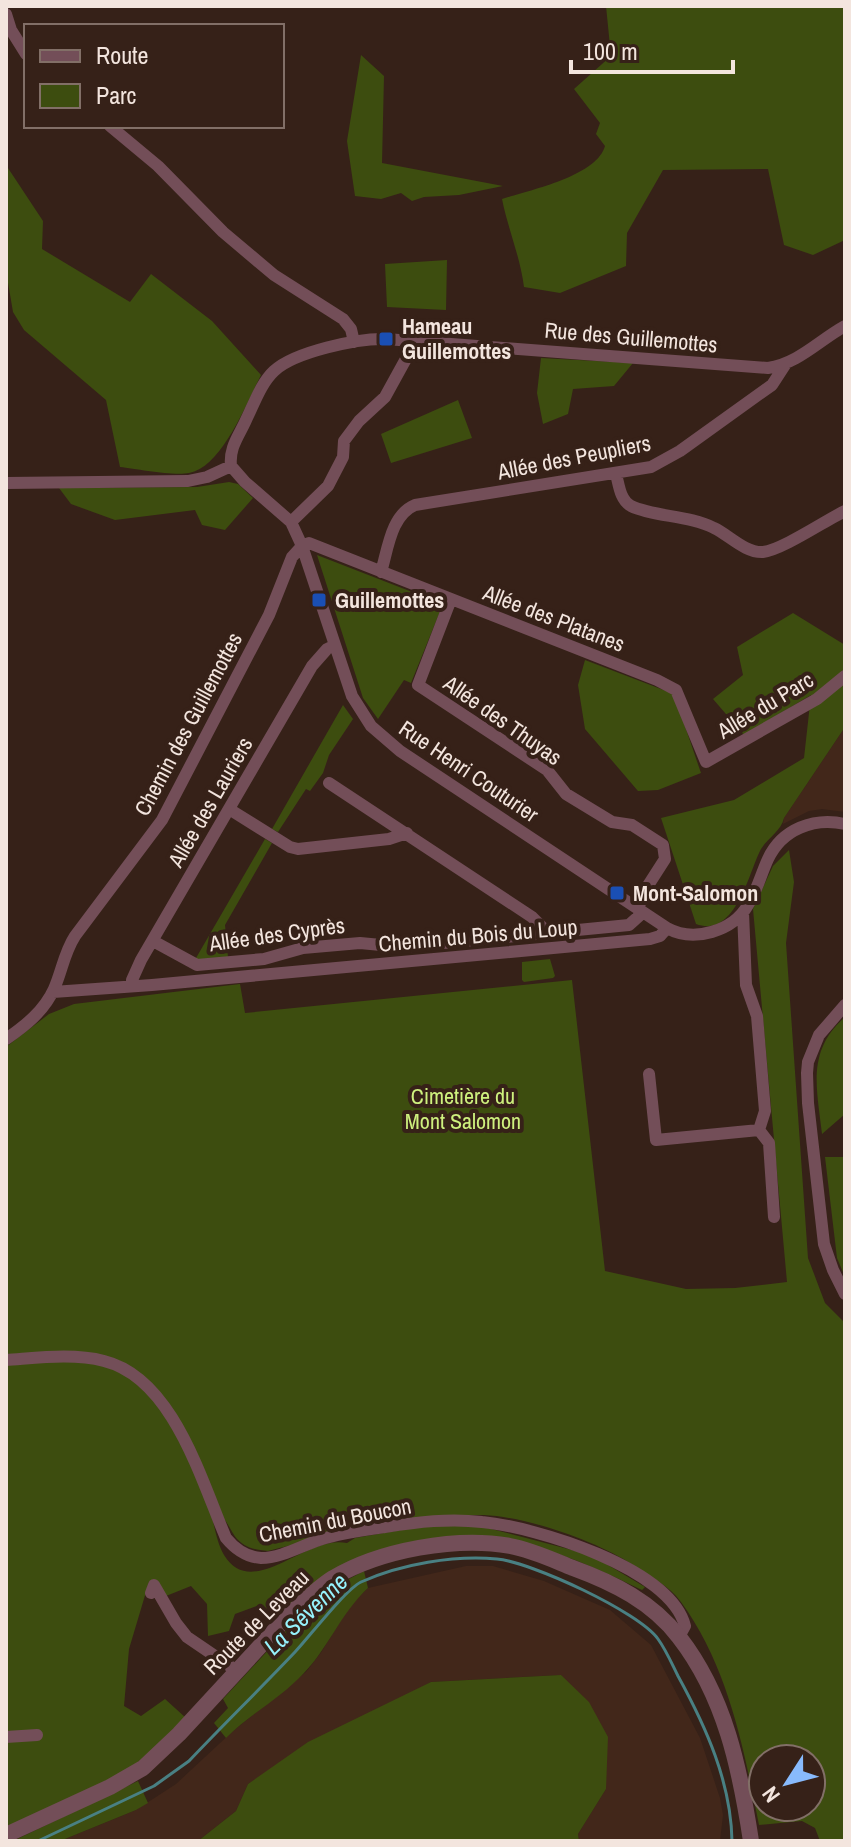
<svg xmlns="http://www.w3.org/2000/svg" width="851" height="1847" viewBox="0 0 851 1847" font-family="'Archivo Narrow',sans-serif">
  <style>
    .built { fill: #42271a }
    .green { fill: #3d4d0f; fill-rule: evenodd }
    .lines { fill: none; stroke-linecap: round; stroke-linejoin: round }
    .stream { stroke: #498083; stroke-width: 3 }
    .minor { stroke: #734e58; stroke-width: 12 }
    .tertiary { stroke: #734e58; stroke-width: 16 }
    .transit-dot { fill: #1a4fb4; stroke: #362118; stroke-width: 3 }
    .labels { text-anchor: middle; stroke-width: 8; stroke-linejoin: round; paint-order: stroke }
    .poi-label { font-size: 22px; font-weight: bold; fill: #f3e5de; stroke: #362118; text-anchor: start }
    .street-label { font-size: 22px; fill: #f3e5de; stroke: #362118 }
    .park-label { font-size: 22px; fill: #cef17e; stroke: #362118 }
    .water-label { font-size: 24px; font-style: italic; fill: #96f2fc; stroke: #362118 }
  </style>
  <rect width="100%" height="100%" fill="#362118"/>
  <path class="built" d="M845,727V812L822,809L809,811L783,824L784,818Z
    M466,1566H493L544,1581L610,1610L651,1645L700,1738L720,1798L723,1815L720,1841H579L578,1834L606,1789L561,1675L431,1682L248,1784L236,1811L198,1841H60L136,1810L176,1784L233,1731L306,1672L322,1651L351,1604L368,1588Z"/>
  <path class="green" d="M606,6H845V240L813,255L784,245L768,169L663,170L627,233L626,266L560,293L524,287C520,256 508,229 502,199C530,190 597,176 605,146L596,134L600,123L574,89L611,56Z
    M361,55L384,76L382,163L503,186L459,195L424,197L412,201L401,193L381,199L355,196L347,141Z
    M6,165L43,221L42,249L130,302L151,274L212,321L261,375C247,402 222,467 189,473C173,476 137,469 120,467L106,400L24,330L13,312L6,271Z
    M447,260L446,310L387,307L385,264Z
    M541,358L633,363L614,386L573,389L568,414L543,424L537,393Z
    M458,400L472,438L391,463L381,434Z
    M229,482L238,484L253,498L225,530L202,525L195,510L115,520L71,504L59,488L197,487Z
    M317,555L443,604L411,683L404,680L378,719L363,698Z
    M793,613L845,645V727L784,818C781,831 768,838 761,849C749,871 736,939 696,924L661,818L734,800L804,758L811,695L744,735L713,699L743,675L737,647Z
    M585,660L674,694L701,773L658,790L638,791L585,729L578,685Z
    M343,705L353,719L329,755L323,773L310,791L306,789L278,832L272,829Z
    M265,839L272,843L225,925L228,957L198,960L196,958Z
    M789,850L794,882L786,943L808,1258L825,1303L845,1323V1841H820L815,1828L802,1821L759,1825C744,1749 728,1666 681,1602C670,1586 649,1576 633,1565C597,1541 527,1517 484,1515C445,1514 408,1522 369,1529C335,1536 301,1542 268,1551C224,1548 238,1521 210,1508C214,1523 216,1541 224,1555C253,1602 305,1534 347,1543L355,1538L430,1525L480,1526L591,1555L645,1587L642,1590C580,1560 510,1529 439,1538C429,1540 418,1540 409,1543C365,1563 323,1590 280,1613L257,1606L235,1614L229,1631L208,1636L207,1604L191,1586L166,1596L157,1580L149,1582L129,1649L124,1706L141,1716L165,1699L186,1718L164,1742L120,1776L6,1829V1047L49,1014L74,1004L240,984L245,1013L572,980L605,1271L686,1289L735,1288L787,1282L753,909L773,866ZM763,1759H811V1807H763Z
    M550,959L555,976L553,978L524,982L522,980V962Z
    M845,1017V1114L822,1134C817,1089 806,1051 845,1017Z
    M825,1157H845V1277L837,1258Z
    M364,1571L368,1588C341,1613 329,1647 304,1673C281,1698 250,1714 226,1738L214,1723L228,1708L223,1699L319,1595Z
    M561,1675L589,1702L608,1737L606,1789L578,1834L579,1841H198L236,1811L248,1784L308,1742L431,1682Z
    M138,1781L148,1803L136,1810L60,1841H13Z"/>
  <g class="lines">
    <path class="stream" d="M38,1841L154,1786L189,1761C224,1724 260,1689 295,1652C310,1636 345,1590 361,1582C401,1564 454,1555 497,1559C531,1562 639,1612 658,1639C666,1650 672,1664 678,1676C706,1727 731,1782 732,1841"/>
    <path class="minor" d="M6,14L11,30L26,54
      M110,126L158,166L223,232L274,275L343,319L351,329L354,342
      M231,466L245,482L291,522L302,546L352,696L371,726L400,751L667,928C694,943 733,931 748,905C757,891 761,874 768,859C782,829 814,817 845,824
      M231,466C229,447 239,436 246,420C254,404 261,383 274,371C294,352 358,338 386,339L768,368C799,363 818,341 845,326
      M616,474C619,485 620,500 631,506C654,517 689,515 714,528C729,535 745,553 763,552C782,550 826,520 845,511
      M6,483L188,481L207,477L231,466
      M291,522L328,486L343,457L344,441L359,421L385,397L407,357L412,340
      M302,546L309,543L657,680L676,690L706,762L817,699L845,676
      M381,572C388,549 391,515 415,505L651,467L680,451L772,385L785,365
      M329,783L532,917L548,933
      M229,809L290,847L298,849L389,839L407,833
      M153,941L197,965L264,959L303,948L360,943L402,947L629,925L639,916L640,898L665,859L663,845L632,825L612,822L566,794L547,770L418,685L451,599
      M133,986L132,980L141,960L312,666L327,649L335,645
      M53,992L152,985L650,939L660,936L667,928
      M845,1005L819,1035L808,1062L807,1073L808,1103L824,1244L833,1270L845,1294
      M6,1039C25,1026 44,1011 54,989C62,971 64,953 75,936L162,820L269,615L292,557L302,546
      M649,1074L656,1140L759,1130L765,1111L757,1016L746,985L743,912
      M759,1130L769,1143L774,1217
      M6,1360C37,1358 73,1353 104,1361C173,1378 201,1480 226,1538C235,1549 246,1557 261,1558C281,1558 301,1546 319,1540C340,1533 363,1530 385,1527C417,1522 450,1518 482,1522C536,1527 670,1568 685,1626L679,1637
      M151,1593L154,1585L176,1623L187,1637L237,1671
      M6,1737L37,1735"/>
    <path class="tertiary" d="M6,1835L110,1787L143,1768L179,1734L287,1617C302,1603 316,1589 333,1578C380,1550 457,1536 510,1546C532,1550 553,1560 573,1568C614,1583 652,1602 679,1637C725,1696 740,1769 751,1841"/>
  </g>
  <g class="transit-dot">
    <rect x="378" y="331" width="16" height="16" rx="4"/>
    <rect x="311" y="592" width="16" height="16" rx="4"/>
    <rect x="609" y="885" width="16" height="16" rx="4"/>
  </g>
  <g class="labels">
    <g class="poi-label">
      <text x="402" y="334">Hameau<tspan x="402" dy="25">Guillemottes</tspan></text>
      <text x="335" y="608">Guillemottes</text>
      <text x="633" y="901">Mont-Salomon</text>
    </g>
    <g class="street-label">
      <text transform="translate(631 337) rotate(5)" y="8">Rue des Guillemottes</text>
      <text transform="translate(574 457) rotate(-11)" y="8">Allée des Peupliers</text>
      <text transform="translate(554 618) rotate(21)" y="8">Allée des Platanes</text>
      <text transform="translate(765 705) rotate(-31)" y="8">Allée du Parc</text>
      <text transform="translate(503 720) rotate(35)" y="8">Allée des Thuyas</text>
      <text transform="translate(188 724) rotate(-62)" y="8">Chemin des Guillemottes</text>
      <text transform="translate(469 771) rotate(34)" y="8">Rue Henri Couturier</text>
      <text transform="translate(210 802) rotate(-60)" y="8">Allée des Lauriers</text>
      <text transform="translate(277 934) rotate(-8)" y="8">Allée des Cyprès</text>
      <text transform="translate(478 935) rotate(-5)" y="8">Chemin du Bois du Loup</text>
      <text transform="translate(335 1520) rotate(-11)" y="8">Chemin du Boucon</text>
      <text transform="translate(256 1622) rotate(-45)" y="8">Route de Leveau</text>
    </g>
    <g class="park-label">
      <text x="463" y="1104">Cimetière du<tspan x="463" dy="25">Mont Salomon</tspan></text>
    </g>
    <g class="water-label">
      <text transform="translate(306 1614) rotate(-44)" y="8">La Sévenne</text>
    </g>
  </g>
  <rect width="851" height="1847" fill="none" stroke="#f3e5de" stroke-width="16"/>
  <rect x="24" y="24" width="260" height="104" fill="#362118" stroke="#826f67" stroke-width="2"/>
  <rect x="40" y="50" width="40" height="12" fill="#734e58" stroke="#826f67" stroke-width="2"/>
  <text x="96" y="64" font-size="24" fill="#f3e5de">Route</text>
  <rect x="40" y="84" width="40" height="24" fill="#3d4d0f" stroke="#826f67" stroke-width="2"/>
  <text x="96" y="104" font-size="24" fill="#f3e5de">Parc</text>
  <g transform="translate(787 1783) rotate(234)"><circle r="38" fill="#362118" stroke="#826f67" stroke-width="2"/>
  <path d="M0-6L14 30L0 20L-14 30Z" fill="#88bafc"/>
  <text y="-12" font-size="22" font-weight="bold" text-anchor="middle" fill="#f3e5de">N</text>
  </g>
  <path d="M571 60v12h162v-12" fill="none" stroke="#f3e5de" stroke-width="4"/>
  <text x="583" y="60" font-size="24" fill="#f3e5de" stroke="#362118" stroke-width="6" paint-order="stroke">100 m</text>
</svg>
